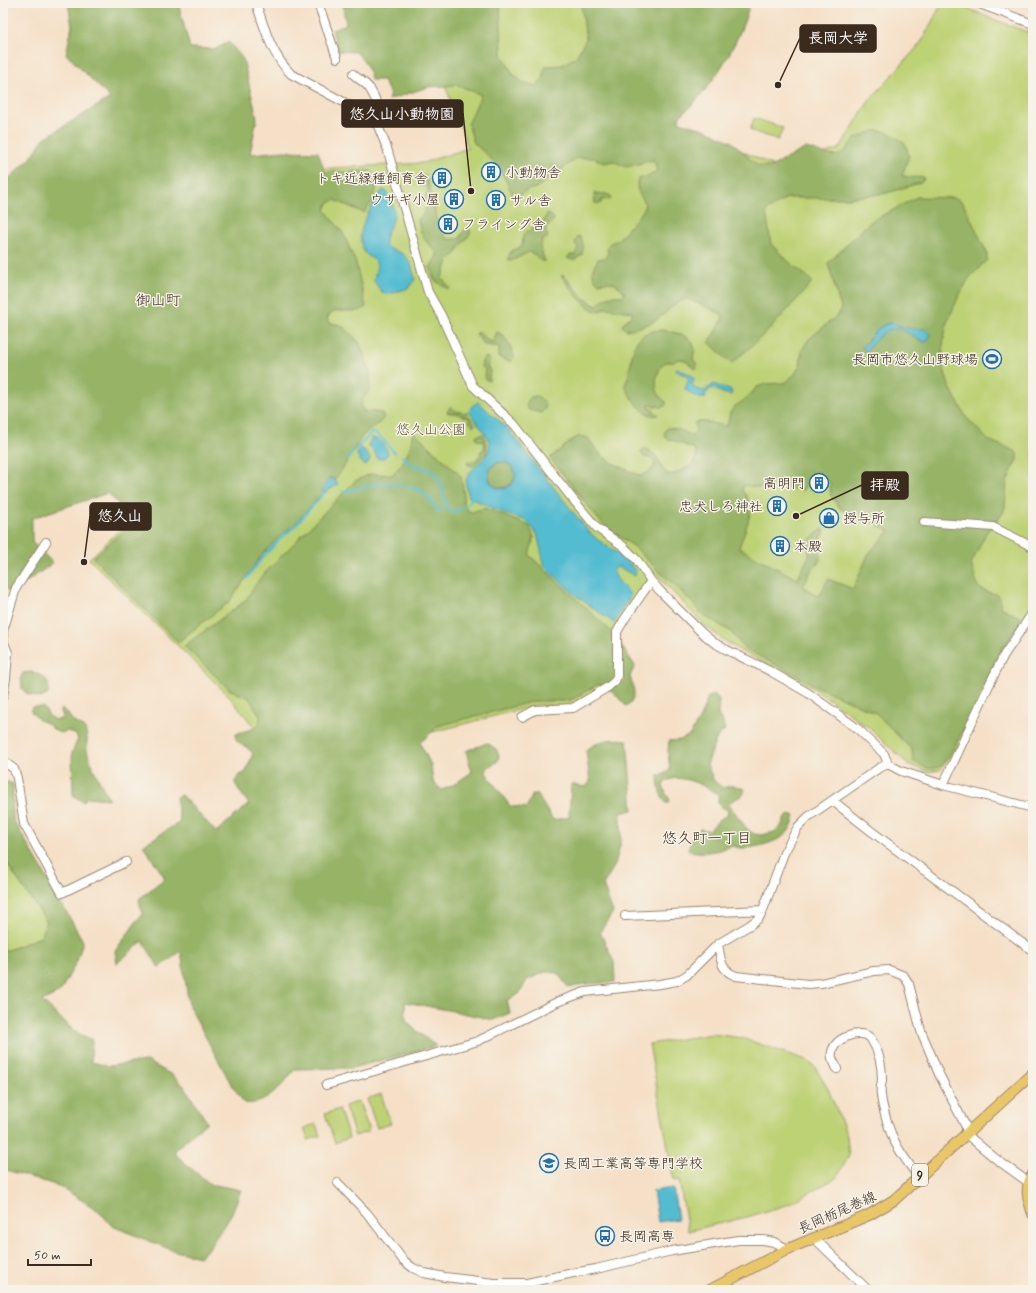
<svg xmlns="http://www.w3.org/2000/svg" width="1036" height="1293" viewBox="0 0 1036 1293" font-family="Mynerve,'Klee One',sans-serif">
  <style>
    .green { fill: #bdd175; stroke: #7c7e4a }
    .forest { fill: #96b366; stroke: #686e42; fill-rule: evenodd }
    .water { fill: #53bcd1; stroke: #477378; fill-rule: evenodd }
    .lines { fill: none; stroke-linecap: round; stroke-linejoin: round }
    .stream { stroke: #53bcd1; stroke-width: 2.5 }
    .minor-casing { stroke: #988572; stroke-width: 10 }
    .major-casing { stroke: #988572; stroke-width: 12 }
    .minor { stroke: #fff; stroke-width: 8 }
    .major { stroke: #e9c769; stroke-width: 10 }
    .labels { text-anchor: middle; stroke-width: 3; stroke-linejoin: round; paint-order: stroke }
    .shield { fill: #f7f3e8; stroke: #73665b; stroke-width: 1 }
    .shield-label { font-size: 13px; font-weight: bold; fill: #3b2a1e }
    .poi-label { font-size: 14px; fill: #3b2a1e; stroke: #f7f3e8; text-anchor: start }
    .park-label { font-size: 14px; fill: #5c5434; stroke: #f7f3e8 }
    .street-label { font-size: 14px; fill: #3b2a1e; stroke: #f7f3e8 }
    .neighbourhood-label { font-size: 15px; fill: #3b2a1e; stroke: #f7f3e8 }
    .leader { fill: none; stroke: #3b2a1e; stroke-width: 1.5 }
    .callout-dot { fill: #3b2a1e; stroke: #f7f3e8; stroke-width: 1.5 }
    .callout { fill: #3b2a1e; stroke: #3b2a1e; stroke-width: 1.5 }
    .callout-label { font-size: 15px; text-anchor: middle; font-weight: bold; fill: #fff }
  </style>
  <rect width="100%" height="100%" fill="#f7f3e8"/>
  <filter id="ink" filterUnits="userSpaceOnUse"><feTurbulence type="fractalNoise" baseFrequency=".025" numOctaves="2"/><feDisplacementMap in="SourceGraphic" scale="8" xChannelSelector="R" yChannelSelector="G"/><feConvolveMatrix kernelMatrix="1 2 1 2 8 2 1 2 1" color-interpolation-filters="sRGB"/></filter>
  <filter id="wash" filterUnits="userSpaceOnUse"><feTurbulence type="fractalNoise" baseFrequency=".012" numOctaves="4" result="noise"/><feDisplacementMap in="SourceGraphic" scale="16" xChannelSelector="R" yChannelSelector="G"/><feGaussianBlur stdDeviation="0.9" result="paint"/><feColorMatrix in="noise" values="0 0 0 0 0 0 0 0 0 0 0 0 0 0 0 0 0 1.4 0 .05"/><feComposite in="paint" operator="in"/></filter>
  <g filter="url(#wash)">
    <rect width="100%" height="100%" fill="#f5e0c7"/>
    <path class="green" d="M369,3H718L674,85L680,122L776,167L839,149L869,101L920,44L942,3H955L990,18L1033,34V605L1002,653L954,754L940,770L927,772L908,764L869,728L815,689L739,650L721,638L702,623L654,572L620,621L608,683L572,704L564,706L537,705L410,738L294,775L227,694L89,559L171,482L223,174L423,163L468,148L440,71Z
      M754,118L783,128L778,140L750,130Z
      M3,858L47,922L41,937L3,952Z
      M713,1034L742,1038L806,1060L815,1067L828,1089L839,1115L847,1136L849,1156L836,1178L789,1204L751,1216L688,1231L679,1180L674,1181L649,1044Z
      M381,1094L391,1124L377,1128L367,1099Z
      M359,1101L369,1131L355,1136L345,1106Z
      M339,1109L349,1138L335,1143L325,1114Z
      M316,1124L320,1136L308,1140L304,1128Z"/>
    <path class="forest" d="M68,3H178L190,48L215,49L229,42L243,59L257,118L250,154L284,151L318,152L325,172L371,171C381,190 375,197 364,213L335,200L328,203L325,210L343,233L356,263L366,307L360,311H334L327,318L329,323L341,325L359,342L370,371V390C363,398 360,400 362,410C368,413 375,411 382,413L384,418L379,423L363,435L340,473L294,525L281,535L261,556L230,601L178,642L93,558L134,521L108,493L32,518V542L53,563L11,593L3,586V184L31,158L43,139L110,98L66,54L72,26Z
      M342,3H500L502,55L513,74L525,84L537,86L543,79L544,70L547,66L562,65L576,57L586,39L581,3H750C741,37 723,69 700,96C693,105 683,112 676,121L707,130L732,142L758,166L771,167L806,148C815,150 830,158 839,155C846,152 849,144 854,140C857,137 862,136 866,134C883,126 890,134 905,143L909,156L902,175C911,179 915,176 924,178L922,182L887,193L850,198H787L766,211L771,244L789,262L809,278L812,282C787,312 761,339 731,364L709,342L723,319L722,314L687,299C675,301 666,314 656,320C646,326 636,328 626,330L622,326L625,321L632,316V312L607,308L596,312C581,303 570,289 561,275L564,276L583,297L596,306C606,296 609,295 623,296L625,293C616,282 612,281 598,283L594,278L592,271L598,259L604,258L608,254L607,247L610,243L618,240L643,211L645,203C640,195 635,189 638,179L649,176L656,172V166L653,160L626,167L613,161L604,163L594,158H577L536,188L527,190L515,199L501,171L486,154L474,143L468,124L481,95L458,85L428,87L388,100L390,94L383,80H371C369,68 364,61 356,52L338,51L332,30L346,24Z
      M424,173L430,187L437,222L447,239H460L462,233L466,229H470V234L461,245L457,253L448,261L442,278L450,288L448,289L434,280L430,267L437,256L436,251C425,242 420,234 418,219C429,210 425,208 425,196L428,192Z
      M594,193L606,194L611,196L610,199L602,200L600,204L595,203Z
      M917,197L956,198L963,203L987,253V260L969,278L959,296L947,322L943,345L944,369L949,386L966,417L988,440L1015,451L1017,454V459L1007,482L1005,507L1003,513L986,533L971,564L978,587C981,589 984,591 987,592C998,596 1001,591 1000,607L1020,617V622L1001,651L952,752L940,767L928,769L913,761L912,750L876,713L818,687L745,649L730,631L703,615L682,592L653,566L635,547L611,531L599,520L550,458L572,440L580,436L588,438L599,453L609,461L640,476C647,473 654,471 655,462L653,459L644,457L641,453L642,449H646L655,455L660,462L663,470L668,474H674L691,466L697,456L695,449L666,438L664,433L667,428C677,428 684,431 692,436L696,433L695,427V422C702,420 719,425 727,426L730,413L735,406L746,399L757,387L766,384L785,383L795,374L800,365L802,350L809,339L839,314L841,308L828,263L870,222ZM817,472L825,478L830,483L831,496L841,509L890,531L869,553L853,589L828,579L819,597L803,586L812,569L817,565L820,559L819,542L825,531L823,529L810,539L809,544V556L797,579L739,548C742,537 753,514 750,504C748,498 745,494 742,490L744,485C763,490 784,486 803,490L812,473Z
      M547,213L554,218L553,221L545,229L548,237L542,241L540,247L545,261H541L535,255L529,252L511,261L508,259C511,247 514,252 521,246C524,242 522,240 523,236C524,231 535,227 539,228L543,224Z
      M578,236L580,237C584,243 583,248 582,255L574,260L567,258L570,255H575L578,247L575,243Z
      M663,330C680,334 700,336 693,359L696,363L697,368L696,369C690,365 681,354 674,362H665C657,370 653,384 659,395C660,398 664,400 666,402V405L662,407L649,405V408L654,411L658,415C646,420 628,395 625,385C636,360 625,331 663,330Z
      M478,332C483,334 485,339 491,342L493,341L497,332C506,335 511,347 514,356L511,361L504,360L499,357V347L484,345L476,334Z
      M487,357L490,360L487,367L490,370L489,381L485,379V369L481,366L483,359Z
      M537,396C542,399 546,403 545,409L541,413L529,410L526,406L530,397Z
      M450,407L453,408L456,411L467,413L475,424L474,426L469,422V418L455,413H450L447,412Z
      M415,433L461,476L464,496L463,502L468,511L472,512L485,508L529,526L534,537L529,555L613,633L635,666L630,676C633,688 639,698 626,706L614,693L599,684L571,700L564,701H535L438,726L420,743L431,765L433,782L442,790L453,785L472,772L466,751L487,743L496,749L499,756L497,762L487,768L486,773L510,806L526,808L533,794H538L541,801L553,820L569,817L571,784L585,787L590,782L586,750C601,740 609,738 627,740L633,810L621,813V841L615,865L603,885L613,912L600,932L614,962L615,982L584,984L569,988L557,973L545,972L527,980L519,994L507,1000L510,1013L493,1020L458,1012L405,1002L406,1020L413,1028L436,1046L352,1068L295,1069C283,1084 267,1107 244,1103L230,1082L189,1006L181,951L159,968L143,941L117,963L115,951L142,914L139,899L165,878L143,845L180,822L176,797L181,795L216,832L249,804L240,792L235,783L238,776L246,772L253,753L246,747L237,741L235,735C244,729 250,732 259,725L260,716L249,698L230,690L184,646L245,601L260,578L355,481L371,474L392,475C404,463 411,451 412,434Z
      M483,434L484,436L487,448L486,453L474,466L468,465L467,462C475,463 476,459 481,454L480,452L484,449L485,445L482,441L477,440L476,436Z
      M489 475a13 13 0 1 1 26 0a13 13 0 1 1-26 0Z
      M33,672C45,677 51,680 48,694L41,698L27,694L22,689L21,677L23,673Z
      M715,695L719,699L718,715L723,722L725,731L719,734L715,742L707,765L714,781L723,788C732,784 735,786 745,789L743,795L728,803L747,829L754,834L762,835L774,832L780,828L785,818L790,814L795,816C793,823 791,829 786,834C778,842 753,849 741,848C738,848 734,846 731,846C720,851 701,855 688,850C690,841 693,835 700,829C712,832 709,830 716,823C719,819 724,817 727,815L728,810L721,807L718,802V794C705,786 674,769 663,785L666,794L670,800L667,804C659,794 658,787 658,775L664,774L670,770L668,752L669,741L680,740L690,735L700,718L708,697Z
      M33,707H43L50,717L55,720L62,719L63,716L60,709C68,710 69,717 73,721C76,724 82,725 84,728C89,735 86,743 87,750C91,768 101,783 109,799L87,797L83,802L73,795L72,753L78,739L76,735L68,731L60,733L54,730L48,724L39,720L30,710Z
      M3,780L13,784V819L83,941L77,961L60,992L42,1001L74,1031L92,1040L91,1062L109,1066L147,1061L172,1075L184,1086L207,1122L177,1148L174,1153L193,1170L210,1184L241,1190L232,1213L209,1248L199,1257L172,1250L112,1226L99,1211L59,1186L3,1169V952L41,937L47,922L3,858Z"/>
    <path class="water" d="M383,190L387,192C389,198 394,206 394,213C395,224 383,232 385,245C388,249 389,248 393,250C410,255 411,263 415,279L409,288L389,294H385L381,291L374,281L377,264C374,257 366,257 364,251C361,246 360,238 361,232C363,220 375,199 383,190Z
      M889,323L912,329H926L931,335L928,340L926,342C919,341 914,337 909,333C890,322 877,336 867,351H866L862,348L863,346C871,338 878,325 889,323Z
      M677,368L693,376L694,381L692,384L695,389L704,391L714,384L732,391L731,395L723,393L712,388L705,394L706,398H698L686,390L685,388L689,379L686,376L676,371Z
      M478,402L506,427L588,531L598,540L625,558L636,572L635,576L619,567L614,568C612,577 625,588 631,595L614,623L574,594L545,567L537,534L530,525L524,520L505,514L469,497C468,492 465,486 466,481C468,465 498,458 487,437C482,428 475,420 469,412L472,406ZM498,462C507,461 516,466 515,476C515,480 513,484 509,486C494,497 478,471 498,462Z
      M372,437C379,440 385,445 388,453C386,457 381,461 377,458L374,451L368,446Z
      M361,448L364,450L370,458L368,463L365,465L362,464L357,454Z
      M330,477L337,482V485L323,494L322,490Z
      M673,1188L678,1219L658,1222L653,1191Z"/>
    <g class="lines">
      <path class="stream" d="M402,456L412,464L430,471L436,475L441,484L447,509L454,512L464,507
        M347,459L372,432L379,436L395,453
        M343,492C368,486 382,480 408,487C413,488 419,490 423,492C430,497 433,506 439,511L441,510
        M468,504L472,498
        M247,578L262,558L282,537L295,526L323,494"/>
    </g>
  </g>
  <g filter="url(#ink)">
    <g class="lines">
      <defs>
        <path id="minor" d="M256,3C265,29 271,54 291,74L368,115L373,119L378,126L387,148L428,292L441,315L473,386L514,424L571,497L597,528L623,546L637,560L651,581L661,592L701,632L713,642L727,650L770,671L808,693L858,729L884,754L888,764L901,771L943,785L1033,808
          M318,3L337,58
          M977,3L1033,24
          M353,74C358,79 366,83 370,89C376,99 383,115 378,126
          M924,522L993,527L1033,547
          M3,696L6,678L8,653L3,640V631L16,588L46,542
          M522,717L535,710L573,708L608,687L615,681L617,676V632L624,620L651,581
          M3,761L14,769L17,778L24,824L62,893L126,862
          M943,785L991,681L1004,655L1033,612
          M833,801L871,831L1033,951
          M625,916L763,910
          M718,944C721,960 720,970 736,976L808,984L821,983L874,971L889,970L904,976L909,984L921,1031L939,1074L966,1127V1134L996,1159L1028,1182
          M837,1069C836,1065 833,1061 832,1058C828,1038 863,1027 871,1039C879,1051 882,1066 882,1080C881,1085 880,1090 881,1095C882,1107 890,1134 896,1144C902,1156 911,1166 918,1177
          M326,1085L478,1041L557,1002L585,992L660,984L677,981L687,975L718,944L750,925L759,918L763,910L784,853L798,827L808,817L879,768L888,764
          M338,1183L367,1213L403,1260L413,1268L424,1273L445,1277L494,1283H527L573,1273L596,1269L672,1251L738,1240H763L774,1242L788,1249
          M814,1238L868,1290"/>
        <path id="major" d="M1033,1174C1024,1188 1028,1199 1033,1214
          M710,1290L788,1249L869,1215L894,1200L1033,1073"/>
      </defs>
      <use href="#minor" class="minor-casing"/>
      <use href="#major" class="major-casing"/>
      <use href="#minor" class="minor"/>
      <use href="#major" class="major"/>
    </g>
  </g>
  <defs>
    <symbol id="building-ring" viewBox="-11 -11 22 22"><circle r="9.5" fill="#f7f3e8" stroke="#1f6fb2" stroke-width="1.5"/><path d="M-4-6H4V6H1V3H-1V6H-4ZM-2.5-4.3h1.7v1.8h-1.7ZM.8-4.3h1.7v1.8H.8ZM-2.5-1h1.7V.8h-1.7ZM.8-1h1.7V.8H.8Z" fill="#1f6fb2"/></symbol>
    <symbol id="stadium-ring" viewBox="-11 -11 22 22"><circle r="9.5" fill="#f7f3e8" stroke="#1f6fb2" stroke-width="1.5"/><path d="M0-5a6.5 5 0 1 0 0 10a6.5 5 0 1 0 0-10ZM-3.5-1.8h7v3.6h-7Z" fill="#1f6fb2"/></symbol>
    <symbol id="shop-ring" viewBox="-11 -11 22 22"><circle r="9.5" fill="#f7f3e8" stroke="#1f6fb2" stroke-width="1.5"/><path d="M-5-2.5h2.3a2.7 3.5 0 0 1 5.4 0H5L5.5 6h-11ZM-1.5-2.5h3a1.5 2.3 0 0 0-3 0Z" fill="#1f6fb2"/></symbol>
    <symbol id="university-ring" viewBox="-11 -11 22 22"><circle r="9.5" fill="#f7f3e8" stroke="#1f6fb2" stroke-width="1.5"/><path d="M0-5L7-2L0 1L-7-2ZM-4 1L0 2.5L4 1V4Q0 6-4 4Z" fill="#1f6fb2"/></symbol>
    <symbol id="bus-ring" viewBox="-11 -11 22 22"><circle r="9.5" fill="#f7f3e8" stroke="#1f6fb2" stroke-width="1.5"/><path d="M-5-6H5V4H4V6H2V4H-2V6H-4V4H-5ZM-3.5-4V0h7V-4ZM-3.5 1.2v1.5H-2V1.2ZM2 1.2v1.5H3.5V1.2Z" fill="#1f6fb2"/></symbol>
  </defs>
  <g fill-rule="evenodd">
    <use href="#building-ring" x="480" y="161" width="22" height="22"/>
    <use href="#building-ring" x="431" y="167" width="22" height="22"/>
    <use href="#building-ring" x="443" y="188" width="22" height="22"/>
    <use href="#building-ring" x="485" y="189" width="22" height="22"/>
    <use href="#building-ring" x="437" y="213" width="22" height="22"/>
    <use href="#stadium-ring" x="981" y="348" width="22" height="22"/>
    <use href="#building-ring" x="808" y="472" width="22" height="22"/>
    <use href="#building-ring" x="766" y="495" width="22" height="22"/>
    <use href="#shop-ring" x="818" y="507" width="22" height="22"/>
    <use href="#building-ring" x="769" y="535" width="22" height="22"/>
    <use href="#university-ring" x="538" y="1152" width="22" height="22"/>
    <use href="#bus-ring" x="594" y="1225" width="22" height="22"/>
  </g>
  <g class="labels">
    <rect class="shield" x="912" y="1164" width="16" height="22" rx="3"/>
    <g class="shield-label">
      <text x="920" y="1180">9</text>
    </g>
    <g class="poi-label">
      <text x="505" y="177">小動物舎</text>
      <text x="428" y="183" text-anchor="end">トキ近縁種飼育舎</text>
      <text x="440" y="204" text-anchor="end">ウサギ小屋</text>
      <text x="510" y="205">サル舎</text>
      <text x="462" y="229">フライング舎</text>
      <text x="978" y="364" text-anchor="end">長岡市悠久山野球場</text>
      <text x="805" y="488" text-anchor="end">高明門</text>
      <text x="763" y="511" text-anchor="end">忠犬しろ神社</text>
      <text x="843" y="523">授与所</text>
      <text x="794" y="551">本殿</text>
      <text x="563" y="1168">長岡工業高等専門学校</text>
      <text x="619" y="1241">長岡高専</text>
    </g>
    <g class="park-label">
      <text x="431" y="434">悠久山公園</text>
    </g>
    <g class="street-label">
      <text transform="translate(837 1212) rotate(-24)" y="5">長岡栃尾巻線</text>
    </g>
    <g class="neighbourhood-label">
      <text x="158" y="305">御山町</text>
      <text x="707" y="843">悠久町一丁目</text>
    </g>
  </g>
  <path class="leader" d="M778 85L800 38M471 191L463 113M796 516L862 485M84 562L90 516"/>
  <g class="callout-dot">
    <circle cx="778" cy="85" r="4"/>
    <circle cx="471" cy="191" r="4"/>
    <circle cx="796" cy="516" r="4"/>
    <circle cx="84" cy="562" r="4"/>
  </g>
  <g class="callout">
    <rect x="800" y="25" width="76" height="27" rx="4"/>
    <rect x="342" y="100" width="121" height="27" rx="4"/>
    <rect x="862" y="472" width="46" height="27" rx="4"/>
    <rect x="90" y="503" width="61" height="27" rx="4"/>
  </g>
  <g class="callout-label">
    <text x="838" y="43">長岡大学</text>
    <text x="402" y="119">悠久山小動物園</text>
    <text x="885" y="490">拝殿</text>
    <text x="120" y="521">悠久山</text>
  </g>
  <rect width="1036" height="1293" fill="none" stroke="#f7f3e8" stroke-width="16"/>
  <path d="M28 1259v6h63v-6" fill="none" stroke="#3b2a1e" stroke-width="2"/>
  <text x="34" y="1259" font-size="12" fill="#3b2a1e" stroke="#f7f3e8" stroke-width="3" paint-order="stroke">50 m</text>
</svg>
